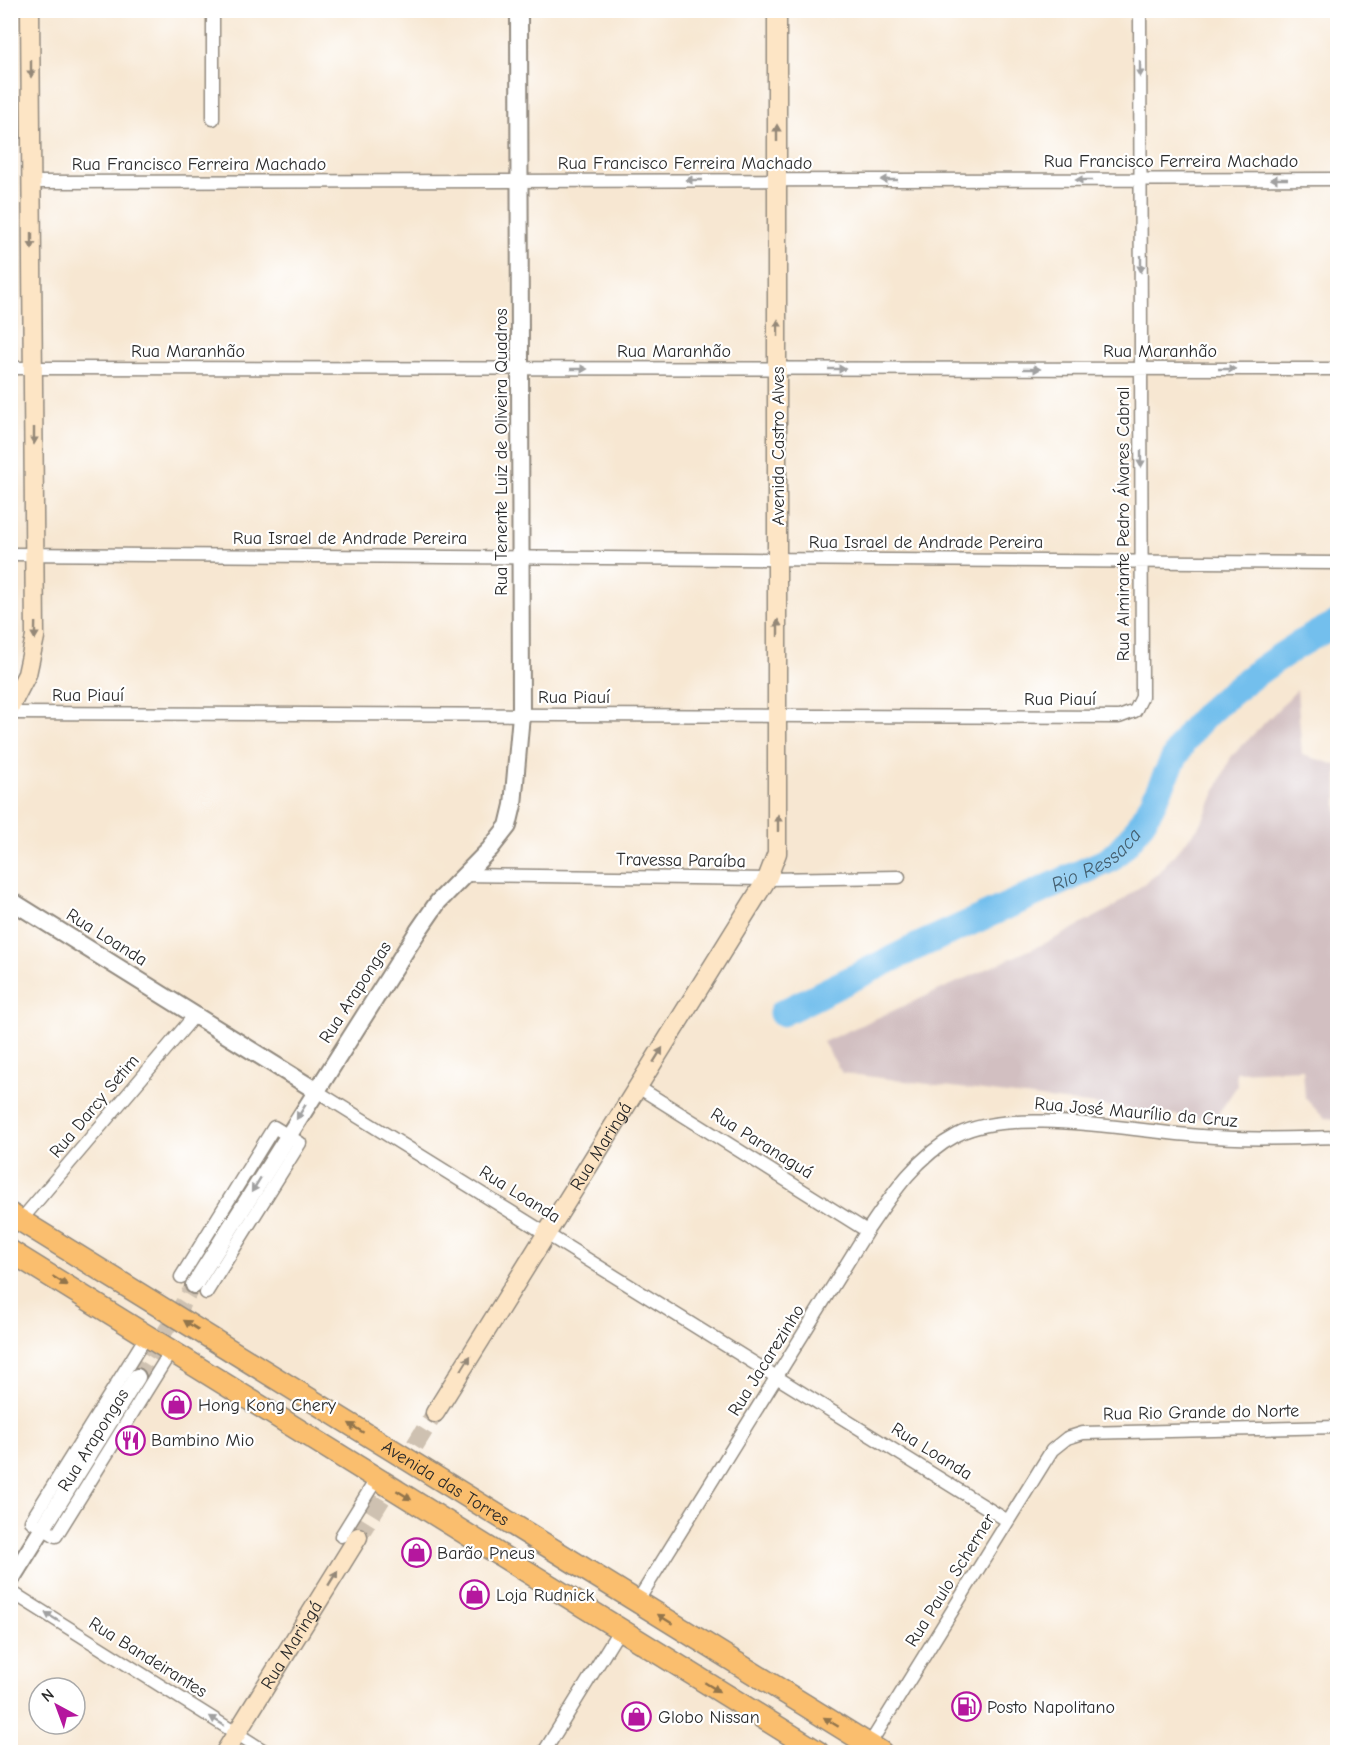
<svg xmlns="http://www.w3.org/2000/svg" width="1348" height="1763" viewBox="0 0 1348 1763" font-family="'Comic Neue',sans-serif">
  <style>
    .industrial { fill: #d2bfc1 }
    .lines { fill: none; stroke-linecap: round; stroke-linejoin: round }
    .river { stroke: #73bfed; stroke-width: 27 }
    .tertiary-tunnel { stroke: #cec1b1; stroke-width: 16; stroke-dasharray: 16 8; stroke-linecap: butt }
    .secondary-tunnel { stroke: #cec1b1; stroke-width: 18; stroke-dasharray: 18 9; stroke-linecap: butt }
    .minor-casing { stroke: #91897e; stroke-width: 15 }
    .tertiary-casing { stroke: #91897e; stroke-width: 20 }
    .secondary-casing { stroke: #91897e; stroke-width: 21 }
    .trunk-casing { stroke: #91897e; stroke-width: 24 }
    .minor { stroke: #fff; stroke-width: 12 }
    .tertiary { stroke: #fff; stroke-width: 16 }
    .secondary { stroke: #fde5c5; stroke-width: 18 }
    .trunk { stroke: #fabe6e; stroke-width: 21 }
    .oneway { fill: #948878 }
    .oneway2 { fill: #a0a0a0 }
    .oneway3 { fill: #92744c }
    .labels { text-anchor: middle; stroke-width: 4.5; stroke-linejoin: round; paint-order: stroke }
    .street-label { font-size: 18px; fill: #2b2b2b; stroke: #fff }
    .poi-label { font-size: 18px; fill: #2b2b2b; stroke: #fff; text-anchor: start }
    .water-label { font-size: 20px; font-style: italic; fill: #445f6f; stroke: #fff }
  </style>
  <rect width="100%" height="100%" fill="#fff"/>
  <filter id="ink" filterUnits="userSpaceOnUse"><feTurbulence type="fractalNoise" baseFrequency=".0167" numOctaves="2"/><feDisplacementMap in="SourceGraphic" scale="12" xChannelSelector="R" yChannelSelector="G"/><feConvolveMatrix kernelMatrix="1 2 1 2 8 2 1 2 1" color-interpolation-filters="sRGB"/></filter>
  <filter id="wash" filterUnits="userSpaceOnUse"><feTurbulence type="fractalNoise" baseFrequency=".008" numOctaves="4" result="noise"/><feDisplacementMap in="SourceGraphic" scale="24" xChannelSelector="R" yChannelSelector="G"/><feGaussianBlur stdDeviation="1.35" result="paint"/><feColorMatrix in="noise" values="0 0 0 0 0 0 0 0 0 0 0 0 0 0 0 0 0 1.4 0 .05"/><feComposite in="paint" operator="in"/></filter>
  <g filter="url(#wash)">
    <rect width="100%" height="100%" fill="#f7e7d2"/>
    <path class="industrial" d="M1297,690L1302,755L1337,765V1119L1324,1118L1305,1098L1303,1069L1236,1072L1237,1086L1214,1120L842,1073L823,1042L1052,940L1112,908L1157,874L1201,824L1231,757Z"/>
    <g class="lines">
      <path class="river" id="s1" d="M782,1013L916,947L1109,860C1151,824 1156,789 1182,744C1207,702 1293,645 1338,623"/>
    </g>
  </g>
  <g filter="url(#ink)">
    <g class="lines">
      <path class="tertiary-tunnel" d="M137,1377L194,1285"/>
      <path class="secondary-tunnel" d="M358,1537L435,1413"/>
      <defs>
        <path id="minor" d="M213,10V119
          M32,182L1338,179
          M10,368L1338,369
          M10,554L1338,563
          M10,713L1119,717L1135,711L1142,697L1140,10
          M463,875L767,879L899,877
          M638,1087L867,1231
          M315,1090L1008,1521
          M21,1220L195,1015
          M181,1277L274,1127L300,1143L206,1293
          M147,1335L31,1521L56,1536L171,1351
          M341,1536L377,1478
          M10,1591L266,1752
          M637,1602L867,1231C892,1194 917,1156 957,1135C1011,1106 1138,1132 1201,1136C1246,1140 1292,1138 1338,1137
          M869,1745L1052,1450L1067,1438L1083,1433L1338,1427
          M544,1752L620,1629"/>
        <path id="tertiary" d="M10,900L315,1090
          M194,1285L418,931L438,902L490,849L508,826L513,805L521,715L519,10
          M10,1581L137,1377"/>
        <g id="secondary">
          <path d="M10,707L27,674L35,637L30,10"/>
          <path id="s2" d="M435,1413L767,879L777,853V10"/>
          <path id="s3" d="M225,1752L358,1537"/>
        </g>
        <g id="trunk">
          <path id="s4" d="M10,1214L881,1752"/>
          <path d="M10,1251L818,1752"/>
        </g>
      </defs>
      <use href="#minor" class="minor-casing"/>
      <use href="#tertiary" class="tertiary-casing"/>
      <use href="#secondary" class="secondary-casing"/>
      <use href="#trunk" class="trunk-casing"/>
      <use href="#minor" class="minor"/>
      <use href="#tertiary" class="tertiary"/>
      <use href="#secondary" class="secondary"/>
      <use href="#trunk" class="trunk"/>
    </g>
    <defs><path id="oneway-solid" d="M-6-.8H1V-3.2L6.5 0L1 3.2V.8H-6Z" transform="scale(1.5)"/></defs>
    <g class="oneway">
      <use href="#oneway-solid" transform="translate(31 69) rotate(90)"/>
      <use href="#oneway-solid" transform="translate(777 133) rotate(-90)"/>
      <use href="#oneway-solid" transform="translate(32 241) rotate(90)"/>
      <use href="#oneway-solid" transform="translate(778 328) rotate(-90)"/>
      <use href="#oneway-solid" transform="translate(34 436) rotate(90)"/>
      <use href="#oneway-solid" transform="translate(778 628) rotate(-90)"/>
      <use href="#oneway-solid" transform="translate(35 631) rotate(91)"/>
      <use href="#oneway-solid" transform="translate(778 823) rotate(-90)"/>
      <use href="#oneway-solid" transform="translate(658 1055) rotate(-58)"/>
      <use href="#oneway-solid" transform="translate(466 1363) rotate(-58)"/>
      <use href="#oneway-solid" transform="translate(333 1578) rotate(-58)"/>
    </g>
    <g class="oneway2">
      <use href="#oneway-solid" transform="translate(1140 69) rotate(90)"/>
      <use href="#oneway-solid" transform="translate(1279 179) rotate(180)"/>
      <use href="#oneway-solid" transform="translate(694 180) rotate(180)"/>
      <use href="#oneway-solid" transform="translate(889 180) rotate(180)"/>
      <use href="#oneway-solid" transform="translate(1084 180) rotate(180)"/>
      <use href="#oneway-solid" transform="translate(1141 264) rotate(90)"/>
      <use href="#oneway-solid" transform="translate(579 369)"/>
      <use href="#oneway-solid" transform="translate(837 369)"/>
      <use href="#oneway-solid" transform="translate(1032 369)"/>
      <use href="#oneway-solid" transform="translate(1227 369)"/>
      <use href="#oneway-solid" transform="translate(1141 459) rotate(90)"/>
      <use href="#oneway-solid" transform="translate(301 1112) rotate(122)"/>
      <use href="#oneway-solid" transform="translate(256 1185) rotate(122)"/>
      <use href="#oneway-solid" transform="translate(52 1617) rotate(-148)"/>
      <use href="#oneway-solid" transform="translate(217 1721) rotate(-148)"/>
    </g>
    <g class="oneway3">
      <use href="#oneway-solid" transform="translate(60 1281) rotate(32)"/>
      <use href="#oneway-solid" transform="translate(191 1325) rotate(-148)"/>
      <use href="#oneway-solid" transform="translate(356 1428) rotate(-148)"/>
      <use href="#oneway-solid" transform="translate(404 1495) rotate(32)"/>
      <use href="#oneway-solid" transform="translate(665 1619) rotate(-148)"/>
      <use href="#oneway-solid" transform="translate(712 1687) rotate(32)"/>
      <use href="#oneway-solid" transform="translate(831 1722) rotate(-148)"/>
    </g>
  </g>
  <defs>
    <symbol id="shop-ring" viewBox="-11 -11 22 22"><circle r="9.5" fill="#fff" stroke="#b5179e" stroke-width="1.5"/><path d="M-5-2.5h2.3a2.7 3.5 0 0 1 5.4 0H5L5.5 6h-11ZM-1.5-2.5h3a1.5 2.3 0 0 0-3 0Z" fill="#b5179e"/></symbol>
    <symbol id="restaurant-ring" viewBox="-11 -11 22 22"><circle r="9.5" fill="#fff" stroke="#b5179e" stroke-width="1.5"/><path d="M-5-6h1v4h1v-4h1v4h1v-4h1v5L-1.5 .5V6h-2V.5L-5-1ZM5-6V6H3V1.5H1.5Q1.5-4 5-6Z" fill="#b5179e"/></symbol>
    <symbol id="fuel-ring" viewBox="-11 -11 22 22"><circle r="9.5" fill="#fff" stroke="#b5179e" stroke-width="1.5"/><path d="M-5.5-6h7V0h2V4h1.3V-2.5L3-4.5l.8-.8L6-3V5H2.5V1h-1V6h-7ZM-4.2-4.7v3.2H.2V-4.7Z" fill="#b5179e"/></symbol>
  </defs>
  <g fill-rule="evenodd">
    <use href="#shop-ring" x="160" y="1388" width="33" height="33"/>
    <use href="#restaurant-ring" x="114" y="1424" width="33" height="33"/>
    <use href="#shop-ring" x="400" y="1536" width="33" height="33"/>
    <use href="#shop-ring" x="458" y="1578" width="33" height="33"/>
    <use href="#fuel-ring" x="950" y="1690" width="33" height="33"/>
    <use href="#shop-ring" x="620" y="1700" width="33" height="33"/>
  </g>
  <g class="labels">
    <g class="street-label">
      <text x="1171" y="167">Rua Francisco Ferreira Machado</text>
      <text x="685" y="169">Rua Francisco Ferreira Machado</text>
      <text x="199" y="170">Rua Francisco Ferreira Machado</text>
      <text x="188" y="357">Rua Maranhão</text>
      <text x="674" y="357">Rua Maranhão</text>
      <text x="1160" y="357">Rua Maranhão</text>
      <text transform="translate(778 446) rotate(-90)" y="6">Avenida Castro Alves</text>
      <text transform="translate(501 452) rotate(-90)" y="6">Rua Tenente Luiz de Oliveira Quadros</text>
      <text transform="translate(1123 524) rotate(-90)" y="6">Rua Almirante Pedro Álvares Cabral</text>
      <text x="350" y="544">Rua Israel de Andrade Pereira</text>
      <text x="926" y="548">Rua Israel de Andrade Pereira</text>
      <text x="88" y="701">Rua Piauí</text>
      <text x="574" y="703">Rua Piauí</text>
      <text x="1060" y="705">Rua Piauí</text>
      <text transform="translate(681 860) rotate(1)" y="6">Travessa Paraíba</text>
      <text transform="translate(107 937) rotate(32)" y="6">Rua Loanda</text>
      <text transform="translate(355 992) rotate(-57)" y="6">Rua Arapongas</text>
      <text transform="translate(94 1106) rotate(-50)" y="6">Rua Darcy Setim</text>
      <text transform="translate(1136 1112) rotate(5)" y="6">Rua José Maurílio da Cruz</text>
      <text transform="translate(762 1143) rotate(32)" y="6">Rua Paranaguá</text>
      <text dy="6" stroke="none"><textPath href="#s2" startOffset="314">Rua Maringá</textPath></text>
      <text transform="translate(520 1194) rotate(32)" y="6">Rua Loanda</text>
      <text transform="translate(766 1360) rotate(-58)" y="6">Rua Jacarezinho</text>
      <text transform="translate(1201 1412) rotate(-1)" y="6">Rua Rio Grande do Norte</text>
      <text transform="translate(93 1440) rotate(-58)" y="6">Rua Arapongas</text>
      <text transform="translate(932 1451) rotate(32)" y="6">Rua Loanda</text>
      <text dy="6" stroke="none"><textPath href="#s4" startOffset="512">Avenida das Torres</textPath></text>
      <text transform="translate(950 1580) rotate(-58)" y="6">Rua Paulo Scherner</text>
      <text dy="6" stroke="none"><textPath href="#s3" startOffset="126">Rua Maringá</textPath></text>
      <text transform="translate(148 1657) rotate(32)" y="6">Rua Bandeirantes</text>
    </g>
    <g class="poi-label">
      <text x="198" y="1411">Hong Kong Chery</text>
      <text x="151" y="1446">Bambino Mio</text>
      <text x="437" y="1559">Barão Pneus</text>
      <text x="496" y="1601">Loja Rudnick</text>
      <text x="987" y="1713">Posto Napolitano</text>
      <text x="658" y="1723">Globo Nissan</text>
    </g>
    <g class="water-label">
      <text dy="7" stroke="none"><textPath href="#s1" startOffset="350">Rio Ressaca</textPath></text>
    </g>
  </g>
  <rect width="1348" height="1763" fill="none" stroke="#fff" stroke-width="36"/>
  <g transform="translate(57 1706) rotate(319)"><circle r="28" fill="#ffffff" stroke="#aaaaaa" stroke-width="1.5"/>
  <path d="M0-4.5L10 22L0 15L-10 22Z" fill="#b5179e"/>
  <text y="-9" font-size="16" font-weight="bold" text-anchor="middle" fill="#2b2b2b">N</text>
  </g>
</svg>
